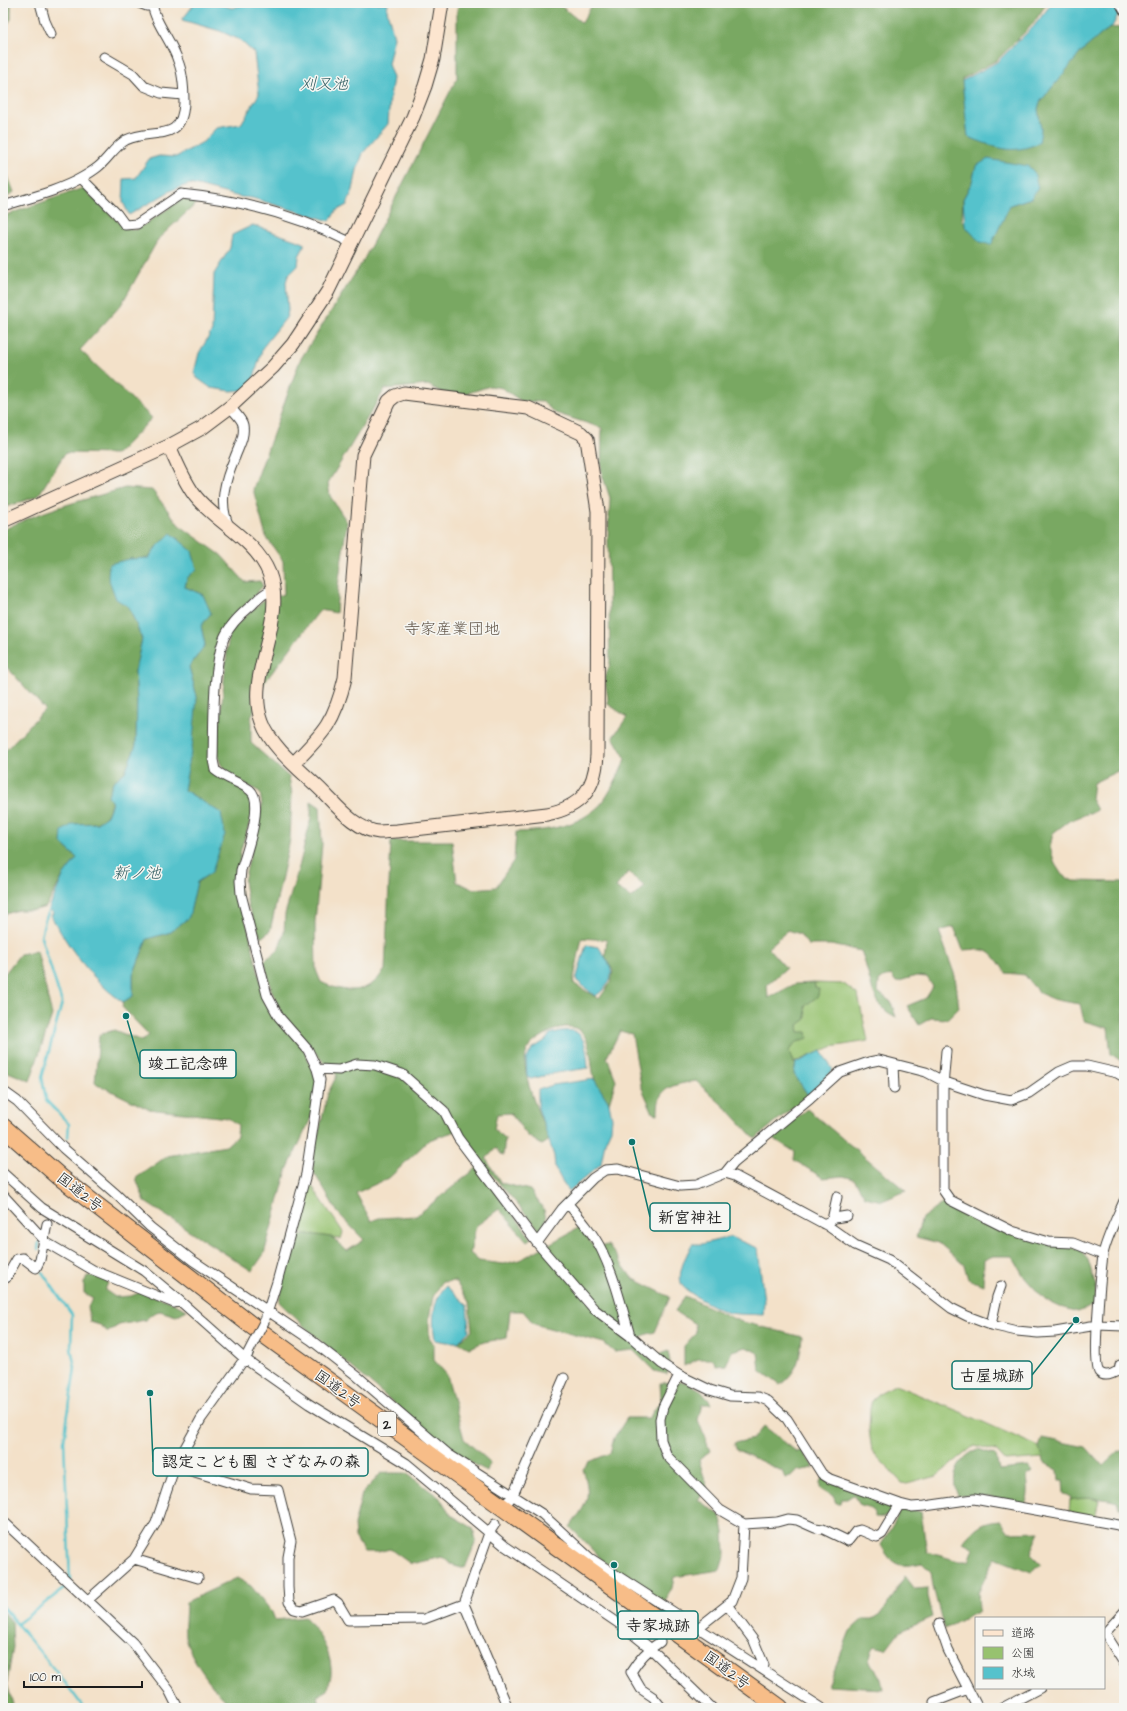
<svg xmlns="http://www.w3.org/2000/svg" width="1127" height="1711" viewBox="0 0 1127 1711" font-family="'Architects Daughter','Klee One',sans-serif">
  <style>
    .green { fill: #97c26f; stroke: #5a6f46 }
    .forest { fill: #79a862; stroke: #4a623f; fill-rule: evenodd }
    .water { fill: #55c2cc; stroke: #386f74 }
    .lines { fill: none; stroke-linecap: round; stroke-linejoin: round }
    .stream { stroke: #55c2cc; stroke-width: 2.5 }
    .street-casing { stroke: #3c3a36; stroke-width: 11 }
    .secondary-casing { stroke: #3c3a36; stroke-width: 15 }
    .highway-casing { stroke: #3c3a36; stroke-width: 19 }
    .street { stroke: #fff; stroke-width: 9 }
    .secondary { stroke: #fce5cf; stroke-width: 13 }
    .highway { stroke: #f7bd88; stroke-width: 17 }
    .street-bridge-casing { stroke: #3c3a36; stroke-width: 11; stroke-linecap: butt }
    .street-bridge { stroke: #fff; stroke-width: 9 }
    .labels { text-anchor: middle; stroke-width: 3; stroke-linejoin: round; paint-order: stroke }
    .shield { fill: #f6f6f2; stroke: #5d5d5c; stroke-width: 1 }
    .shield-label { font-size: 14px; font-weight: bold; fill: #1c1c1c }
    .street-label { font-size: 15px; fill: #1c1c1c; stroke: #f6f6f2 }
    .water-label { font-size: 16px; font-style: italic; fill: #335e62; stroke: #f6f6f2 }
    .neighbourhood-label { font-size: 16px; fill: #605447; stroke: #f6f6f2 }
    .leader { fill: none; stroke: #0f766e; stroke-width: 1.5 }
    .callout-dot { fill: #0f766e; stroke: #f6f6f2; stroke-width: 1.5 }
    .callout { fill: #f6f6f2; stroke: #0f766e; stroke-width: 1.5 }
    .callout-label { font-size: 16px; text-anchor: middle; font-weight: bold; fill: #1c1c1c }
  </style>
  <rect width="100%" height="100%" fill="#f6f6f2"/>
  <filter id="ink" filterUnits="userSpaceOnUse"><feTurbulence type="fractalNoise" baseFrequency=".025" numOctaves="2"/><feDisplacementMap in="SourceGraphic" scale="8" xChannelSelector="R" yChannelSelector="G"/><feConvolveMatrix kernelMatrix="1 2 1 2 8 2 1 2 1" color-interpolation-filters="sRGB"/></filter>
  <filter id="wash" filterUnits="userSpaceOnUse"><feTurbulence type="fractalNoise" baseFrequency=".012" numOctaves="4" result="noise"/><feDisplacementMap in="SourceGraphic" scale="16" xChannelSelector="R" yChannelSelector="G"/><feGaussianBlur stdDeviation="0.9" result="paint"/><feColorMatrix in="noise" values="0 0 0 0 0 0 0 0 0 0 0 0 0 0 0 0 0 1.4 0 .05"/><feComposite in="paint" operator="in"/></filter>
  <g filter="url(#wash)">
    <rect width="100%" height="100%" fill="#f3e1c9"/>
    <path class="green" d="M814,983L844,984L858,995L868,1041L831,1047L793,1063L789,1051C795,1042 799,1036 798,1024L806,1019L805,1006L815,987Z
      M308,1180L343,1232L341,1239L295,1232Z
      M895,1385L963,1413L1039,1447L1042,1458L1005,1461L996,1451L975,1445L937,1476L907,1484L902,1483L872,1451L869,1430L870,1409L872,1400L881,1392Z
      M1081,1497L1099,1500L1095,1518L1069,1512L1070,1500Z"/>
    <path class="forest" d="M3,3H11V19L3,31Z
      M459,3H557L582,23L593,3H1047L1033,24L997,60L962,79L968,137L1041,130L1038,109L1040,102C1056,83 1089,36 1112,28C1115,27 1120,28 1124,28V688L1118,692L1124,711V768L1093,783L1091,799L1097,810L1069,821L1053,833L1050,847L1055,864L1062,875L1073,881L1124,882V1063L1111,1054L1108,1028L1084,1021L1080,1004C1052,999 1042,1001 1025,975L1006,973C991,951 991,948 963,950L954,927L939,931L955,976L959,1008L948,1019L931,1018L919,1025L907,1006L926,998L933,987L927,977L916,976L896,982L891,975L879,980L878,992L891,1002L896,1017C893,1015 888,1013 885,1010C871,999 868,967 861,951L831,945H808L800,934L788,930L768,948L786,968L767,985L768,998L795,984L814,983L815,987L819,989L818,996L805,1006L806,1019L798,1025L799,1032H807L808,1038L795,1043L789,1051L793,1063H796L794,1074L808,1095L755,1139L730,1112L696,1081C684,1083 664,1085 660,1098C658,1103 658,1109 658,1114L653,1113L641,1086L632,1034L620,1031L607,1057L616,1080L609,1103C604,1095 596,1086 594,1077C591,1065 591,1045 584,1035C578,1026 566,1025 557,1029C549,1032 534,1040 529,1047C515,1066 542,1120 550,1140L542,1145L528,1136L510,1113L497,1114L494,1129L505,1138L503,1156L496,1148L486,1159L501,1183L530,1190L544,1210L546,1218L543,1234L479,1160L459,1130L429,1140L389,1178L356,1193L371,1221L379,1218L416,1216L478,1167L531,1238L527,1241L499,1209L476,1226L470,1253L479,1261L504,1264L520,1260L580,1227L594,1247L608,1245L632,1278L670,1297L655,1332L644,1335L640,1339L643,1354L650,1358L668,1351L670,1362L667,1374L654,1371L633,1350L614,1352L604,1343L534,1324L523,1311H510L507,1338L484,1342L469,1348L458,1342L472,1331L469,1302L455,1281L442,1282L433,1297L429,1318V1338L434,1345V1360L447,1375L464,1439L490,1462L487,1471L451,1452L307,1329L279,1302L290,1238L308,1234L332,1237L347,1251L364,1240L338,1213L313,1171V1157L328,1093L337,1075L326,1065L281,1013L271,989L264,961L278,950L284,933L285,914L300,863L311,818V801L320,807L322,844L315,922L316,970L321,982C337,990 356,994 372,984C377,981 381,974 385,970L391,841H452L457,882L473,889L496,887L514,860L516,832C546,831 578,827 600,805C609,796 620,771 626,759L613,737L627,717L608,704C608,687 601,682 610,665L608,536L610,498L601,471L602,428L555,413L543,402L521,401L502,388L490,386L462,395L446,394L428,385L385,389L328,483L330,496L347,522L338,586L336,613L320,610L264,683L251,718V743L289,777L292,794L290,840L270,931L261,938L248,906L244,881L262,806L260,792L239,781L221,765L217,753L229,631L264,600L284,594L283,561L266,537L253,489L300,360L363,261L457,78V12ZM976,166L1031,198L1010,205L998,223L965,226L962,218L963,199L972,182ZM628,872L645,887L631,898L616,887ZM582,938L607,940L605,956L613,971L611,982L599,999L573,983Z
      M3,164L14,192L3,200Z
      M83,188L124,227L136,230L184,198L199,201L159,238L121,305L80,350L152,418L117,454L65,453L38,496L3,508V216Z
      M125,488L152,490L179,525L221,555L245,582L260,581L263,586L239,612L222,636L210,760L251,797L252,816L241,849L237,881L264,996L305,1051L317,1081L311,1118L287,1170L264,1254L252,1271L145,1202L136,1178L167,1156L226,1146L237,1136L238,1125L228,1118L148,1109L95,1083L99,1035L114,1030L142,1041L149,1035L122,1007L123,1002L133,996V975L147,939L171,932L189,917L197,882L212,872L197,798L184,790L197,697L189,667L205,645L201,626L203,595L185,587L187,578L171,533L155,549L149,558L130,559L129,607L142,639L135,671L137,700L136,745L125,772L113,782C112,796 113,820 95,823C88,824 80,823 73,824L61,843L77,858L63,876L46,907L35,910H18L3,915V753L45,709L3,663V530C41,510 84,500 125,488Z
      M37,951L52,1015L30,1081L3,1070V976L20,954Z
      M807,1109L906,1191L882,1201L865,1197L854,1179L843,1176L823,1178L794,1160L795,1152L771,1137Z
      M943,1203L1010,1233L1079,1249L1088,1260L1096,1286L1095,1305L1078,1312L1060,1307L1045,1300L1025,1278L1012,1256H993L984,1260L983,1285L968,1279L964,1265L939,1243L916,1237L922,1218Z
      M87,1276H103L108,1283L105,1290L115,1297L131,1296L141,1292L169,1301L187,1310L176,1316L160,1311L152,1314L145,1320L119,1325L108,1332L100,1325L90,1322L88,1306L93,1298L84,1293V1283Z
      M685,1296L739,1321L802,1337C800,1359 798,1371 780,1385L760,1370L758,1353L746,1347L732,1351L726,1365L716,1366L713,1359H698L684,1366V1346L696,1333L695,1324L675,1311Z
      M685,1382L699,1389L712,1404H702L698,1420L710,1451L699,1460L707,1487L698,1500L720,1515L724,1532L725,1554L720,1570L674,1577L672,1588L664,1603L603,1561L570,1527C587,1503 592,1499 583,1469L589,1462L610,1453L614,1438L627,1418H649L661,1400L660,1383Z
      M764,1426L797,1452L802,1450L814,1468L797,1471L791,1477L785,1478L782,1471L737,1450L734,1443L753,1439Z
      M1042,1438L1086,1447L1103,1466L1118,1452L1124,1450V1508H1119L1117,1502C1105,1498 1083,1497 1070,1500L1071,1497L1064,1495L1063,1481H1059L1058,1470L1043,1462L1039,1447Z
      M978,1449L996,1455L999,1470L1029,1467L1033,1472L1027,1476C1028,1486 1030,1497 1024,1505L979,1495L958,1496C949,1476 958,1458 978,1449Z
      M381,1473H406L440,1498L451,1515L473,1528L476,1541L465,1568L451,1564L442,1557L411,1564L390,1549L377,1552H364L355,1537L354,1525L362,1494Z
      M823,1477L896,1506C888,1517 888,1518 874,1517V1511L868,1507L860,1505L853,1495L847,1499H842L841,1503H836L833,1496L820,1488V1483Z
      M903,1507L921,1512L927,1552L959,1561H969L974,1548L963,1542C975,1528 981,1521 1000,1520L1009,1532L1040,1531L1031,1554L1042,1565L1031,1572L995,1558L978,1592L979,1611L944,1629L933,1587L931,1572L922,1563C898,1568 893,1566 881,1545Z
      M905,1576L915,1589L928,1588V1596L933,1617L899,1632L886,1649L874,1646C863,1661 874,1665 880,1677C882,1680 882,1685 883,1689L828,1686L850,1631L863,1619H872L883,1612Z
      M237,1578L251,1586L272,1612L275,1620L305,1617C317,1631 330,1649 331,1668C332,1675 329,1683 328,1690L318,1696L320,1705L360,1708H233C217,1693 189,1659 185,1636C184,1626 186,1613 186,1602Z
      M3,1612L12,1622L13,1647L7,1683L14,1708H3Z"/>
    <path class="water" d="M195,3H215L232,8L248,3H388L387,10L394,37L388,64L393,78L390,97L388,124L363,153L357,170L353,190L347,205L336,211L330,221L252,198L240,197L190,184L172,190L129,215L123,202L124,179L136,178L149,159L159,156L176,157L203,142L216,128L241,124L259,94L254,53L240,40L220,31L182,20Z
      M1052,3H1115L1120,11L1112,27L1104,32L1082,51L1040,102L1038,109L1041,130L1039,143C1010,156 996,147 968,137L962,81L997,62L1034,26Z
      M988,159L1028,166L1034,172L1038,188L1031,198L1010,205L991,245L980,242L965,226L963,199L972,182L976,166Z
      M253,225L304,243V247L299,256L298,266L288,276L286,282L288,311L286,318L263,347L252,384L244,390L231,391L211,388L197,378L194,373L199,353L212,331L214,274L230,248L232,235Z
      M171,533L192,551L197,569L187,578L185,587L203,595L211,613L201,626L205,645L189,667L197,697L193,741L184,790L221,813L225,834L212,872L197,882L189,917L171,932L147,939L133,975V996L123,1002C116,997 109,992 103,986C83,967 65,941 51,916L53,913L49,908L63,876L77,858L61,843L62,831L73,824L97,823L107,816L112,803L108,796L113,782L125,772L136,745L137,700L135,671L142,639L129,607L116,599L108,577L109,564L130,559L149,558L155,549Z
      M586,945L599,947C602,953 610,963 611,970C613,980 604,991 595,996L576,980Z
      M561,1031C565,1031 571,1030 574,1031C587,1036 587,1057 588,1068L556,1073L531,1079L527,1077L526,1060L532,1049L546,1040L550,1034Z
      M821,1051L833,1070L808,1095L794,1074L796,1063Z
      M594,1079L609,1103L612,1118L611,1129L605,1142L601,1164L568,1192L555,1168L554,1156L538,1108V1090L553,1085Z
      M730,1237L758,1248L764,1302L763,1315C752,1314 740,1315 729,1313C721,1311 685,1292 682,1285C676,1274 687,1254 692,1244H702Z
      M446,1286L467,1305L469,1331L458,1342H447L435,1340C432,1320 432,1301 446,1286Z"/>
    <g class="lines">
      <path class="stream" d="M50,909L45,920L41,937L62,1003L42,1077L46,1100L69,1124L68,1137
        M38,1249L39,1242
        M42,1272L72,1315L71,1348L75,1368L64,1441L70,1580
        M3,1607L67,1685L84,1708
        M17,1624L65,1588"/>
    </g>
  </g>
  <g filter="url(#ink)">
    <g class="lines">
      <defs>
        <path id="street" d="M40,3L45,21L51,34
          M139,3L147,6L153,5
          M1120,3L1124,10
          M104,57L133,74L144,86L161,93L183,95
          M81,178L117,214L125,225L137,224L181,194C241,200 299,216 352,243
          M3,206C29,198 59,191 83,177C88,174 93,171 98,167C108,159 115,146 126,140C152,127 182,145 184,103C184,90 183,73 178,61C172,41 155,24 152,3
          M229,526C218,503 225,480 235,457C239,446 245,437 243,425C242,419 234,412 230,407
          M946,1051L943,1086V1190L950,1200L1012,1231L1049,1242L1073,1243L1103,1255
          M893,1064L894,1088
          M317,1069L339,1070L357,1064L375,1065L402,1074L444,1111L458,1138L537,1243L594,1309L630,1336L662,1364L679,1375L710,1390L730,1396L758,1397L768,1401L787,1419L822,1474L830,1479L900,1504L912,1507L925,1506L974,1499L1124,1526
          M3,1091L17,1101L63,1148L117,1195L150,1227L192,1260L311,1340L357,1376L448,1454L542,1514L590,1558L822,1708
          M3,1173L42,1208L144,1271L180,1301L245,1359L309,1404L406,1463L505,1546L624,1627L650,1648L712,1708
          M725,1173L735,1176L828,1226L855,1245L889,1260L951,1308L967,1316L991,1325L1017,1331L1038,1333L1055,1332L1097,1325L1124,1326
          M3,1195L47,1243L93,1270L174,1303L180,1301
          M568,1204C580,1218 594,1234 602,1251C615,1278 622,1307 630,1336
          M832,1220L837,1197
          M824,1224L835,1218L847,1216
          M537,1243L562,1209L593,1178L605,1170L618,1169L680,1186L696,1185L725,1173L734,1162L810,1099L840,1072L869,1062L879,1060L926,1072L945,1082L984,1095L1011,1100L1029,1093L1059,1072L1073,1066H1087L1117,1073L1124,1077
          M6,1278L17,1259L23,1258L36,1268L40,1260L47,1224
          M266,1316L277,1282L306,1174L320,1080L317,1069L308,1050L279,1017L267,995L241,894L240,881L241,870C246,854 265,802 250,790C239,782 226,779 215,770L213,760C214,725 212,670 224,638C230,624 241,614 252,605C259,598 264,592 274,590
          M991,1325L997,1297L1001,1286
          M1120,1365L1119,1370C1113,1374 1105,1378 1099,1372C1092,1363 1101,1271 1103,1255C1105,1241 1118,1215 1124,1201
          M679,1375L663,1407L660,1419L661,1440L667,1456L720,1510L744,1524L741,1578L732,1601L698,1628L684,1632
          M175,1466L251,1489L278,1490L291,1541L288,1557V1587L289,1602L294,1609L302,1611L334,1600L338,1603L348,1620L424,1619L464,1604
          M506,1504L513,1495L564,1378
          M3,1521L133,1643L169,1690L178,1708
          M495,1524L489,1533L464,1604L508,1708
          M744,1524L777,1522L788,1519L797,1520L815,1528L823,1529L848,1541L856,1531L860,1530L877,1537L882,1534L900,1504
          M134,1559L198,1578
          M88,1600L134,1559L156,1523L175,1466L201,1419L248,1354
          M728,1606L754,1641L764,1665L762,1668
          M939,1624L948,1650L978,1708
          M1105,1633L1124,1663
          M1104,1634L1124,1612
          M660,1642C647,1650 639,1659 631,1672L641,1689L653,1697L662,1708
          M934,1702L968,1689
          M1002,1708L1040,1688"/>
        <path id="secondary" d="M169,446C177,463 184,482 196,497C218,524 255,539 269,573C288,622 244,674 262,722C271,748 304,773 323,792C338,807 356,830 379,832C385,832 391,831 397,831L547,814C581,807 595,790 597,755L598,511L587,439L581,433L528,408L404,393L395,396L389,401L363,455L345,678C335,721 324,733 294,763
          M3,521L169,446L202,428L230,407L273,367L293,344L328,291L413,117L425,86L433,59L442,3"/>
        <path id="highway" d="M3,1127L60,1177L251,1325L780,1708"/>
      </defs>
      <use href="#street" class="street-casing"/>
      <use href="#secondary" class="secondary-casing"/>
      <use href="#highway" class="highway-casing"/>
      <use href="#street" class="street"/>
      <use href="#secondary" class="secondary"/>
      <use href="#highway" class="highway"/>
      <defs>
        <path id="street-bridge" d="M248,1353L265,1320"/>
      </defs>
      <use href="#street-bridge" class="street-bridge-casing"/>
      <use href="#street-bridge" class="street-bridge"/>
    </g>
  </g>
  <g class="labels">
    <rect class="shield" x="378" y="1412" width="18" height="24" rx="3"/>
    <g class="shield-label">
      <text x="387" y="1429">2</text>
    </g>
    <g class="street-label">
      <text transform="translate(80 1192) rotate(38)" y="5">国道2号</text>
      <text transform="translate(338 1389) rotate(36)" y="5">国道2号</text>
      <text transform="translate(727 1670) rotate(36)" y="5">国道2号</text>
    </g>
    <g class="water-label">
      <text x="324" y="89">刈又池</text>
      <text x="137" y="878">新ノ池</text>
    </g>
    <g class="neighbourhood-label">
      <text x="452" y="634">寺家産業団地</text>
    </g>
  </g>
  <path class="leader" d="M126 1016L140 1064M632 1142L650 1217M1076 1320L1032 1375M150 1393L153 1462M614 1565L618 1625"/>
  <g class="callout-dot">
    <circle cx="126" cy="1016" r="4"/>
    <circle cx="632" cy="1142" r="4"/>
    <circle cx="1076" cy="1320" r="4"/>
    <circle cx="150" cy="1393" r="4"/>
    <circle cx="614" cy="1565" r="4"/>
  </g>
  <g class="callout">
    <rect x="140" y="1050" width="96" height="28" rx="4"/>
    <rect x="650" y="1203" width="80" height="28" rx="4"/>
    <rect x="952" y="1361" width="80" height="28" rx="4"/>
    <rect x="153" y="1448" width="215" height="28" rx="4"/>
    <rect x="618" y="1611" width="80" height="28" rx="4"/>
  </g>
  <g class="callout-label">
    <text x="188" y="1069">竣工記念碑</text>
    <text x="690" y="1223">新宮神社</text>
    <text x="992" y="1381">古屋城跡</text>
    <text x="261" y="1467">認定こども園 さざなみの森</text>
    <text x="658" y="1631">寺家城跡</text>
  </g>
  <rect width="1127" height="1711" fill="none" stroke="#f6f6f2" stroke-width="16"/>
  <rect x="975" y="1617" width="130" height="72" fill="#f6f6f2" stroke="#9f9f9c"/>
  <rect x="983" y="1630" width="20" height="6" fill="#fce5cf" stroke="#9f9f9c"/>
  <text x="1011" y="1637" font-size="12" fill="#1c1c1c">道路</text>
  <rect x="983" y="1647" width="20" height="12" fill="#97c26f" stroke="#9f9f9c"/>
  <text x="1011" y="1657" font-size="12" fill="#1c1c1c">公園</text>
  <rect x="983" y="1667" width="20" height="12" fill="#55c2cc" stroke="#9f9f9c"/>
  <text x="1011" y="1677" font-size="12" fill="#1c1c1c">水域</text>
  <path d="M24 1681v6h118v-6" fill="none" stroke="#1c1c1c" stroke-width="2"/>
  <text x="30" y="1681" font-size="12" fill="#1c1c1c" stroke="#f6f6f2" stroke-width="3" paint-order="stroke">100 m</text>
</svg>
